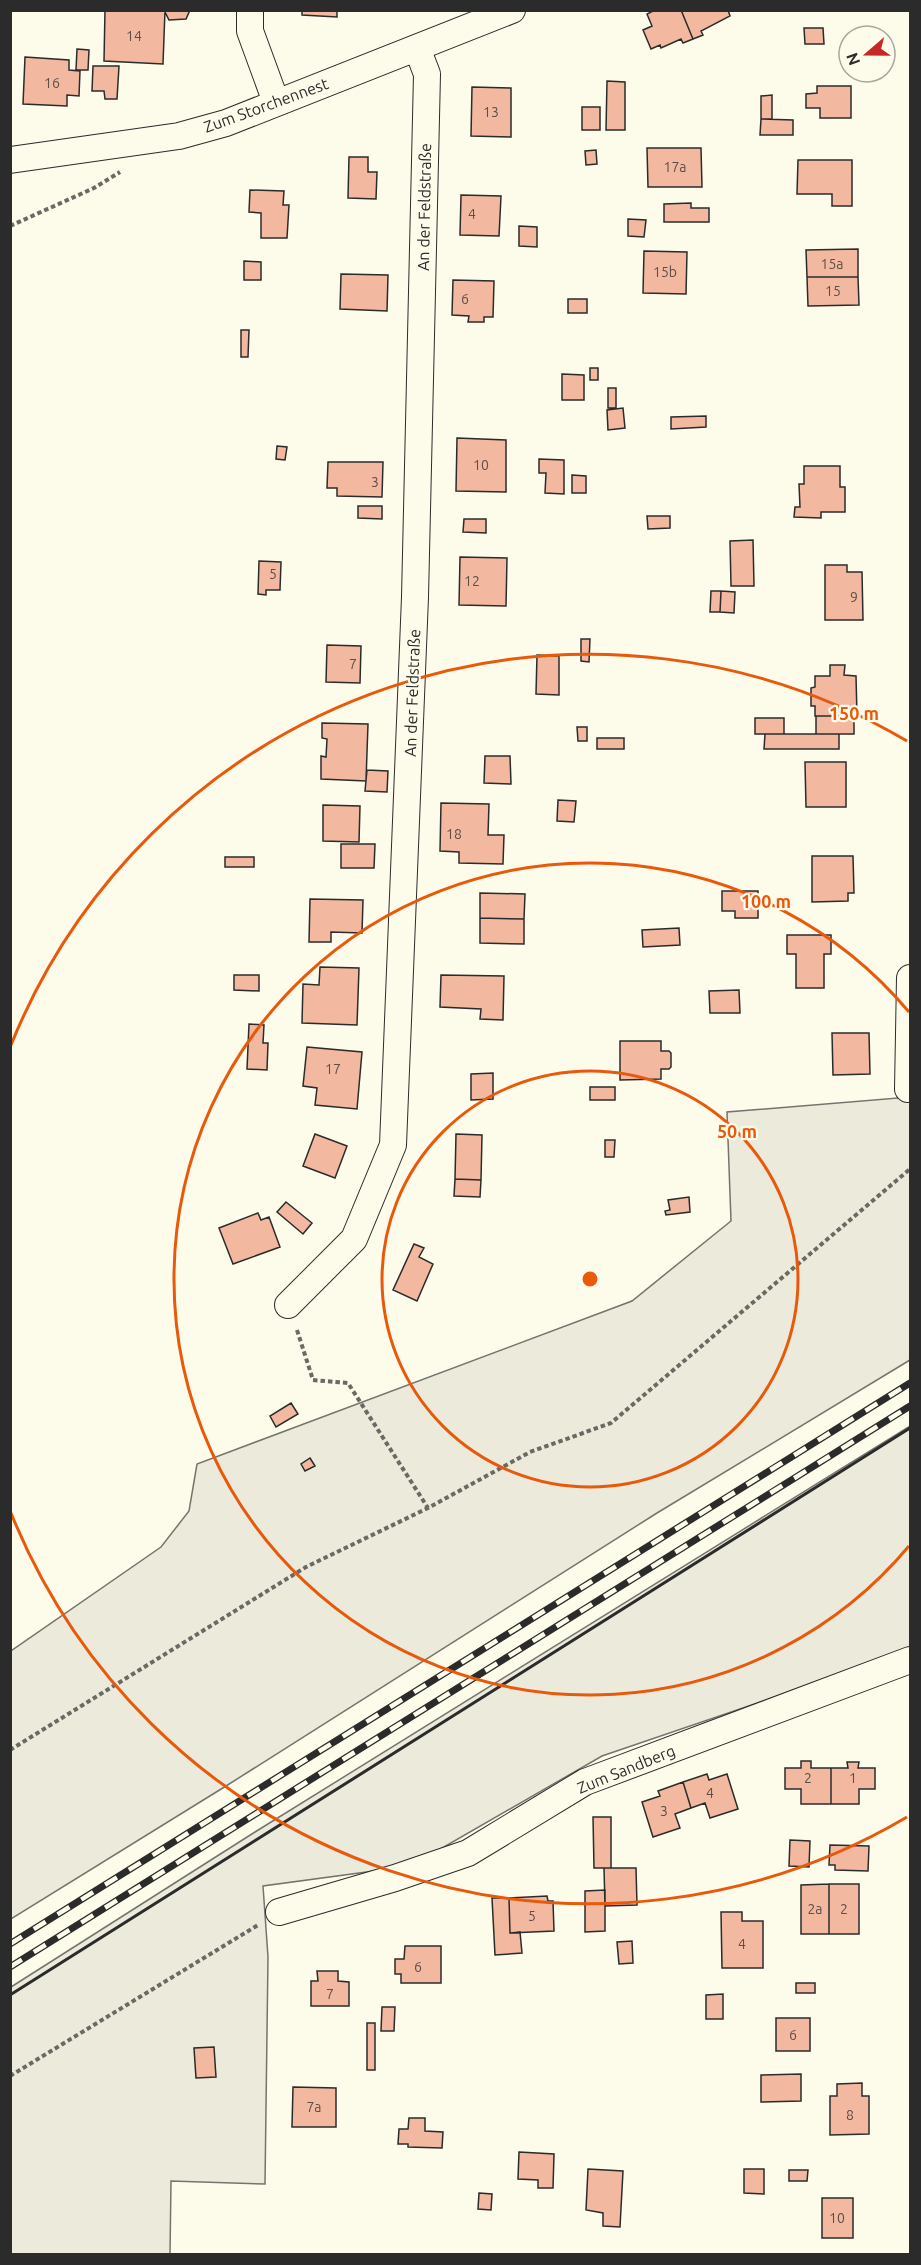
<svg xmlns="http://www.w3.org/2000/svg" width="921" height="2265" viewBox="0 0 921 2265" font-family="Ubuntu,sans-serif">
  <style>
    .green { fill: #ecebdb; stroke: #74746e; stroke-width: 1.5 }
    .building { fill: #f2b8a0; stroke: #2b2b2b; stroke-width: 1.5 }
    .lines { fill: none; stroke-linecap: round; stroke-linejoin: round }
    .street-casing { stroke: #2b2b2b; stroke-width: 28 }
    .path { stroke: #6a6964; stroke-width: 4; stroke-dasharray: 4.5 3; stroke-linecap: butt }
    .street { stroke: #fdfbea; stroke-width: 26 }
    .rail-casing { stroke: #2b2b2b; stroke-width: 7 }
    .rail { stroke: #fdfbea; stroke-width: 4.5; stroke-dasharray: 14; stroke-linecap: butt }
    .wall { stroke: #2b2b2b; stroke-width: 3 }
    .ring { fill: none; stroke: #e8590c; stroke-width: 3 }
    .labels { text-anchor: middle; stroke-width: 4.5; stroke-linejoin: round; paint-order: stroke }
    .number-label { font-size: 14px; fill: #5d4e48 }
    .street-label { font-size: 16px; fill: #2b2b2b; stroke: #fdfbea }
    .centre { fill: #e8590c; stroke: #fdfbea; stroke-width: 3 }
    .ring-label { font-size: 18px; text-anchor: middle; font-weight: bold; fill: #e8590c; stroke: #fdfbea; stroke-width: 4.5; stroke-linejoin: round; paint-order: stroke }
  </style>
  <rect width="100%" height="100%" fill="#fdfbea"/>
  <path class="green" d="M910,1097V1360L657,1513L226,1786L11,1919V1651L161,1547L189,1511L197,1464L632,1301L731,1221L727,1112Z
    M910,1426V1651L602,1756L411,1866L263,1886L268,1957L265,2184L171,2181L170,2254H11V1987L255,1832Z"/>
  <path class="building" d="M105,10H165L163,64L104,61Z
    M164,10H190L186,19L169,20Z
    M302,10H337V17L302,15Z
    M655,10H681L693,39L683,43L681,39L661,48L660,45L651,49L643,30L652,26L647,14Z
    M681,10H728L730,16L701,31L703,35L693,39Z
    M804,28H823L824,44H805Z
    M77,49L89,50L88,70H76Z
    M25,57L69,60V70L80,71L79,96L67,95V106L23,104Z
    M93,66H119L117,99H105L104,91H92Z
    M607,81L625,82V130H606Z
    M817,86H851V118H820V108H806V94L817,93Z
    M472,87L511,88V137L471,136Z
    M772,95V119H761V96Z
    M582,107H600V130H582Z
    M761,119L793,120V135H760Z
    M647,148H701L702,187H648Z
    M596,150L597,164L586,165L585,151Z
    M349,157H368V172H377L376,199L348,198Z
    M798,160H852V206H832V194H797Z
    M250,190L284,191L283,205H289L287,238H261V213L249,212Z
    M461,195L501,196L499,236L460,235Z
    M691,203V208H709V222H664V204Z
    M628,219L646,220L644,237L628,236Z
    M519,226L537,227V247L519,246Z
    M858,249V277H807L806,250Z
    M644,251L687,252L686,294L643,293Z
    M244,261L261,262V280H244Z
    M341,274L388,275L387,311L340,309Z
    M807,277H858L859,305L808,306Z
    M453,280L494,281L493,317H484V322H468L469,316L452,315Z
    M568,299H587V313H568Z
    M241,330H249L248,357H241Z
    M590,368H598V380H590Z
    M562,374L584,375V400H562Z
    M608,388H616V408H608Z
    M623,408L625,428L608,430L607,410Z
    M706,416V427L671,429V417Z
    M457,438L506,440V492L456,491Z
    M277,446L287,447L285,460L276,459Z
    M539,459L564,460V494L545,493L546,473H539Z
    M328,462H383L382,497L337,496V488H327Z
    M804,466H840V487H845V512H821V518L794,517L795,507H800L799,484H804Z
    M572,475L586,476V493H572Z
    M358,506H382V519L358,518Z
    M647,516H670V528L648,529Z
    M464,519H486V533L463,532Z
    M753,540L754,586H731L730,541Z
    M460,557L507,558L506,606L459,605Z
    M259,561L281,562L280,590H266V595L258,594Z
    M825,565H847V572H862L863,620H825Z
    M711,591H721L720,612H710Z
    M721,591L735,592L734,613L720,612Z
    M581,639H590L589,662L581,661Z
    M327,645L361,646L360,683L326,682Z
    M537,655L559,656V695L536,694Z
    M830,665H845L844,675L856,676L857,716H815V706H811V688L815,687V676H830Z
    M816,716H854V734H816Z
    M755,718H784V734H755Z
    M322,723L368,724L366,781L321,779V756L326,757L327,739L322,738Z
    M577,727H587V741H578Z
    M765,734H839V749H764Z
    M597,738H624V749H597Z
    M485,756H510L511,784L484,783Z
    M805,762H846V807H806Z
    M367,770L388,771L387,792L365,791Z
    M558,800L576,801L574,822L557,821Z
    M441,803L489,804L488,835H504L503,864L459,863V852L440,851Z
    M323,805L360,806L359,842L323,841Z
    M341,844H375L374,868H341Z
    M812,856H853L854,893H848V901L812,902Z
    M225,857H254V867H225Z
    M722,891H758V918H735V911H722Z
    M480,893L525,894L524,919L480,918Z
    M310,899L363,900L362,933L331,932V942H309Z
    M480,918L524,919V944L480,943Z
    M679,928L680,945L643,947L642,930Z
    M787,935H831V954H824V988H796V954H787Z
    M320,967L359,968L357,1025L302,1023L303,984L319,985Z
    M234,975H259V991L234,990Z
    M441,975L504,976L503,1020L480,1019L481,1009L440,1007Z
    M739,990L740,1013H710L709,991Z
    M249,1024L264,1025L263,1043H268L267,1070L247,1069Z
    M832,1033H869L870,1074L833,1075Z
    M620,1041H661V1051H669L671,1053V1067L669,1069H661V1079L620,1080Z
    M307,1047L362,1052L357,1109L315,1105L317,1088L303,1086Z
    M493,1073V1099L471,1100V1074Z
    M590,1087H615V1100H590Z
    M315,1134L347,1146L335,1178L303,1166Z
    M456,1134L482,1135L481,1180L455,1179Z
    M605,1140H615L614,1157H605Z
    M455,1179L481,1180L480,1197L454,1196Z
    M689,1197L690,1212L666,1215L665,1211L670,1210L668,1200Z
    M286,1202L312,1223L303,1234L277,1212Z
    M258,1213L261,1220L269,1217L280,1247L233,1264L219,1228Z
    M414,1244L424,1248L419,1257L433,1264L417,1301L393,1290Z
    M291,1403L298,1414L276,1427L270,1416Z
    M310,1458L315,1466L305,1471L301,1464Z
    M801,1761H811V1768H831V1804H801V1789H785V1768H801Z
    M847,1762H859L858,1768H875V1789H859V1804H831V1768H848Z
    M707,1774L709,1780L727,1774L738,1809L710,1818L705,1803L691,1808L683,1782Z
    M683,1782L691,1808L675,1814L680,1828L653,1837L642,1802L660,1796L658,1791Z
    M593,1817H611V1868H594Z
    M790,1840L810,1841L809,1867L789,1866Z
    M830,1845L869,1846L868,1871L835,1870V1865H829Z
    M604,1868H636L637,1905L605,1906Z
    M829,1884V1934H801V1885Z
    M829,1884H859V1934H829Z
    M605,1890V1931L585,1932V1891Z
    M547,1896L548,1901H553L554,1931L510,1933L509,1898Z
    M492,1898H509L510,1933L520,1932L522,1953L495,1955Z
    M721,1912H742V1921H763V1968H722Z
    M632,1941L633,1963L619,1964L617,1942Z
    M405,1946H441V1983H401V1974H395V1959H404Z
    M317,1971H338V1981L349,1982V2006H311V1981H318Z
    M796,1983H815V1993H796Z
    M723,1994V2019H706V1995Z
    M382,2007H395L394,2031H381Z
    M776,2018H810V2051H776Z
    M367,2023H375V2070H367Z
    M214,2047L216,2077L196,2078L194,2048Z
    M801,2074V2101L761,2102V2075Z
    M862,2083V2096H869V2134L830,2135V2096H837V2084Z
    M293,2087L336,2088V2127H292Z
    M409,2118H425V2131L443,2132L442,2148L408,2147V2144H398L399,2129H408Z
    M519,2152L554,2154L553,2188H538V2180L518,2179Z
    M588,2169L623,2171L620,2227L603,2226V2213L586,2210Z
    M744,2169H764V2194L744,2193Z
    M789,2170H808L807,2181H789Z
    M479,2193L492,2194L491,2210L478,2209Z
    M822,2198H853V2238H822Z"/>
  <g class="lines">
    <defs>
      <path id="street" d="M250,10V31L276,102
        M10,160L179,136L226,123L512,10
        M908,1089L910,978
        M288,1305L354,1239L393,1145L415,597L427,74L417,48
        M279,1912L395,1878L468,1853L585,1782L910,1660"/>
    </defs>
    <use href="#street" class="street-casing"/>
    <path class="path" d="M10,226L94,188L120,172
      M297,1330L313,1380L348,1383L428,1508
      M10,1750L306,1567L428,1508L530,1452L611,1423L910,1169
      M10,2076L258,1925"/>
    <use href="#street" class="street"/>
    <defs>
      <path id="rail" d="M10,1944L910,1383
        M10,1967L910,1406"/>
    </defs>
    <use href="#rail" class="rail-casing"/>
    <use href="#rail" class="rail"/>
    <path class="wall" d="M10,1995L910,1428"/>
  </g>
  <g class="ring">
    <circle cx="590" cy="1279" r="208"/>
    <path d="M909 1546A416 416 0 1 1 909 1012"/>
    <path d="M907 1817A624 624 0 0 1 11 1513M11 1045A624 624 0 0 1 907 741"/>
  </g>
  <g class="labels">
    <g class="number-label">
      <text x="134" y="41">14</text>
      <text x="52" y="88">16</text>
      <text x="491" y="117">13</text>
      <text x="675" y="172">17a</text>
      <text x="472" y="219">4</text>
      <text x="832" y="269">15a</text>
      <text x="665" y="277">15b</text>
      <text x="833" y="296">15</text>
      <text x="465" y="304">6</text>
      <text x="481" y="470">10</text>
      <text x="375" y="487">3</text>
      <text x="273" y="579">5</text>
      <text x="472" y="586">12</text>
      <text x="854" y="602">9</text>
      <text x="353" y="669">7</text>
      <text x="454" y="839">18</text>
      <text x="333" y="1074">17</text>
      <text x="808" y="1783">2</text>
      <text x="853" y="1783">1</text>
      <text x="710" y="1798">4</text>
      <text x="664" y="1816">3</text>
      <text x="815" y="1914">2a</text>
      <text x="844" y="1914">2</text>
      <text x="532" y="1921">5</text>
      <text x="742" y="1949">4</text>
      <text x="418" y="1972">6</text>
      <text x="330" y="1999">7</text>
      <text x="793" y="2040">6</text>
      <text x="314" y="2112">7a</text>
      <text x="850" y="2120">8</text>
      <text x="837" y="2223">10</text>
    </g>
    <g class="street-label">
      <text transform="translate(266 105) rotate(-20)" y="6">Zum Storchennest</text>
      <text transform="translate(424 207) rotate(-89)" y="6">An der Feldstraße</text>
      <text transform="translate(412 693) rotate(-88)" y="6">An der Feldstraße</text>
      <text transform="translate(626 1769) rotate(-22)" y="6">Zum Sandberg</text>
    </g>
  </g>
  <circle cx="590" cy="1279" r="9" class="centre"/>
  <g class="ring-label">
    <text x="854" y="720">150 m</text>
    <text x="766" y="908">100 m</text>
    <text x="737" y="1138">50 m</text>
  </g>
  <rect width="921" height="2265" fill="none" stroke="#2b2b2b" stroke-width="24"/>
  <g transform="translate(867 54) rotate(250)"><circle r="28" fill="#fdfbea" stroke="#a9a89e" stroke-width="1.5"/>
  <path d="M0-4.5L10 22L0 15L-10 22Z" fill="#c62828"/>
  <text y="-9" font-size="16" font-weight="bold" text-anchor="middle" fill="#2b2b2b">N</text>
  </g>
</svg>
